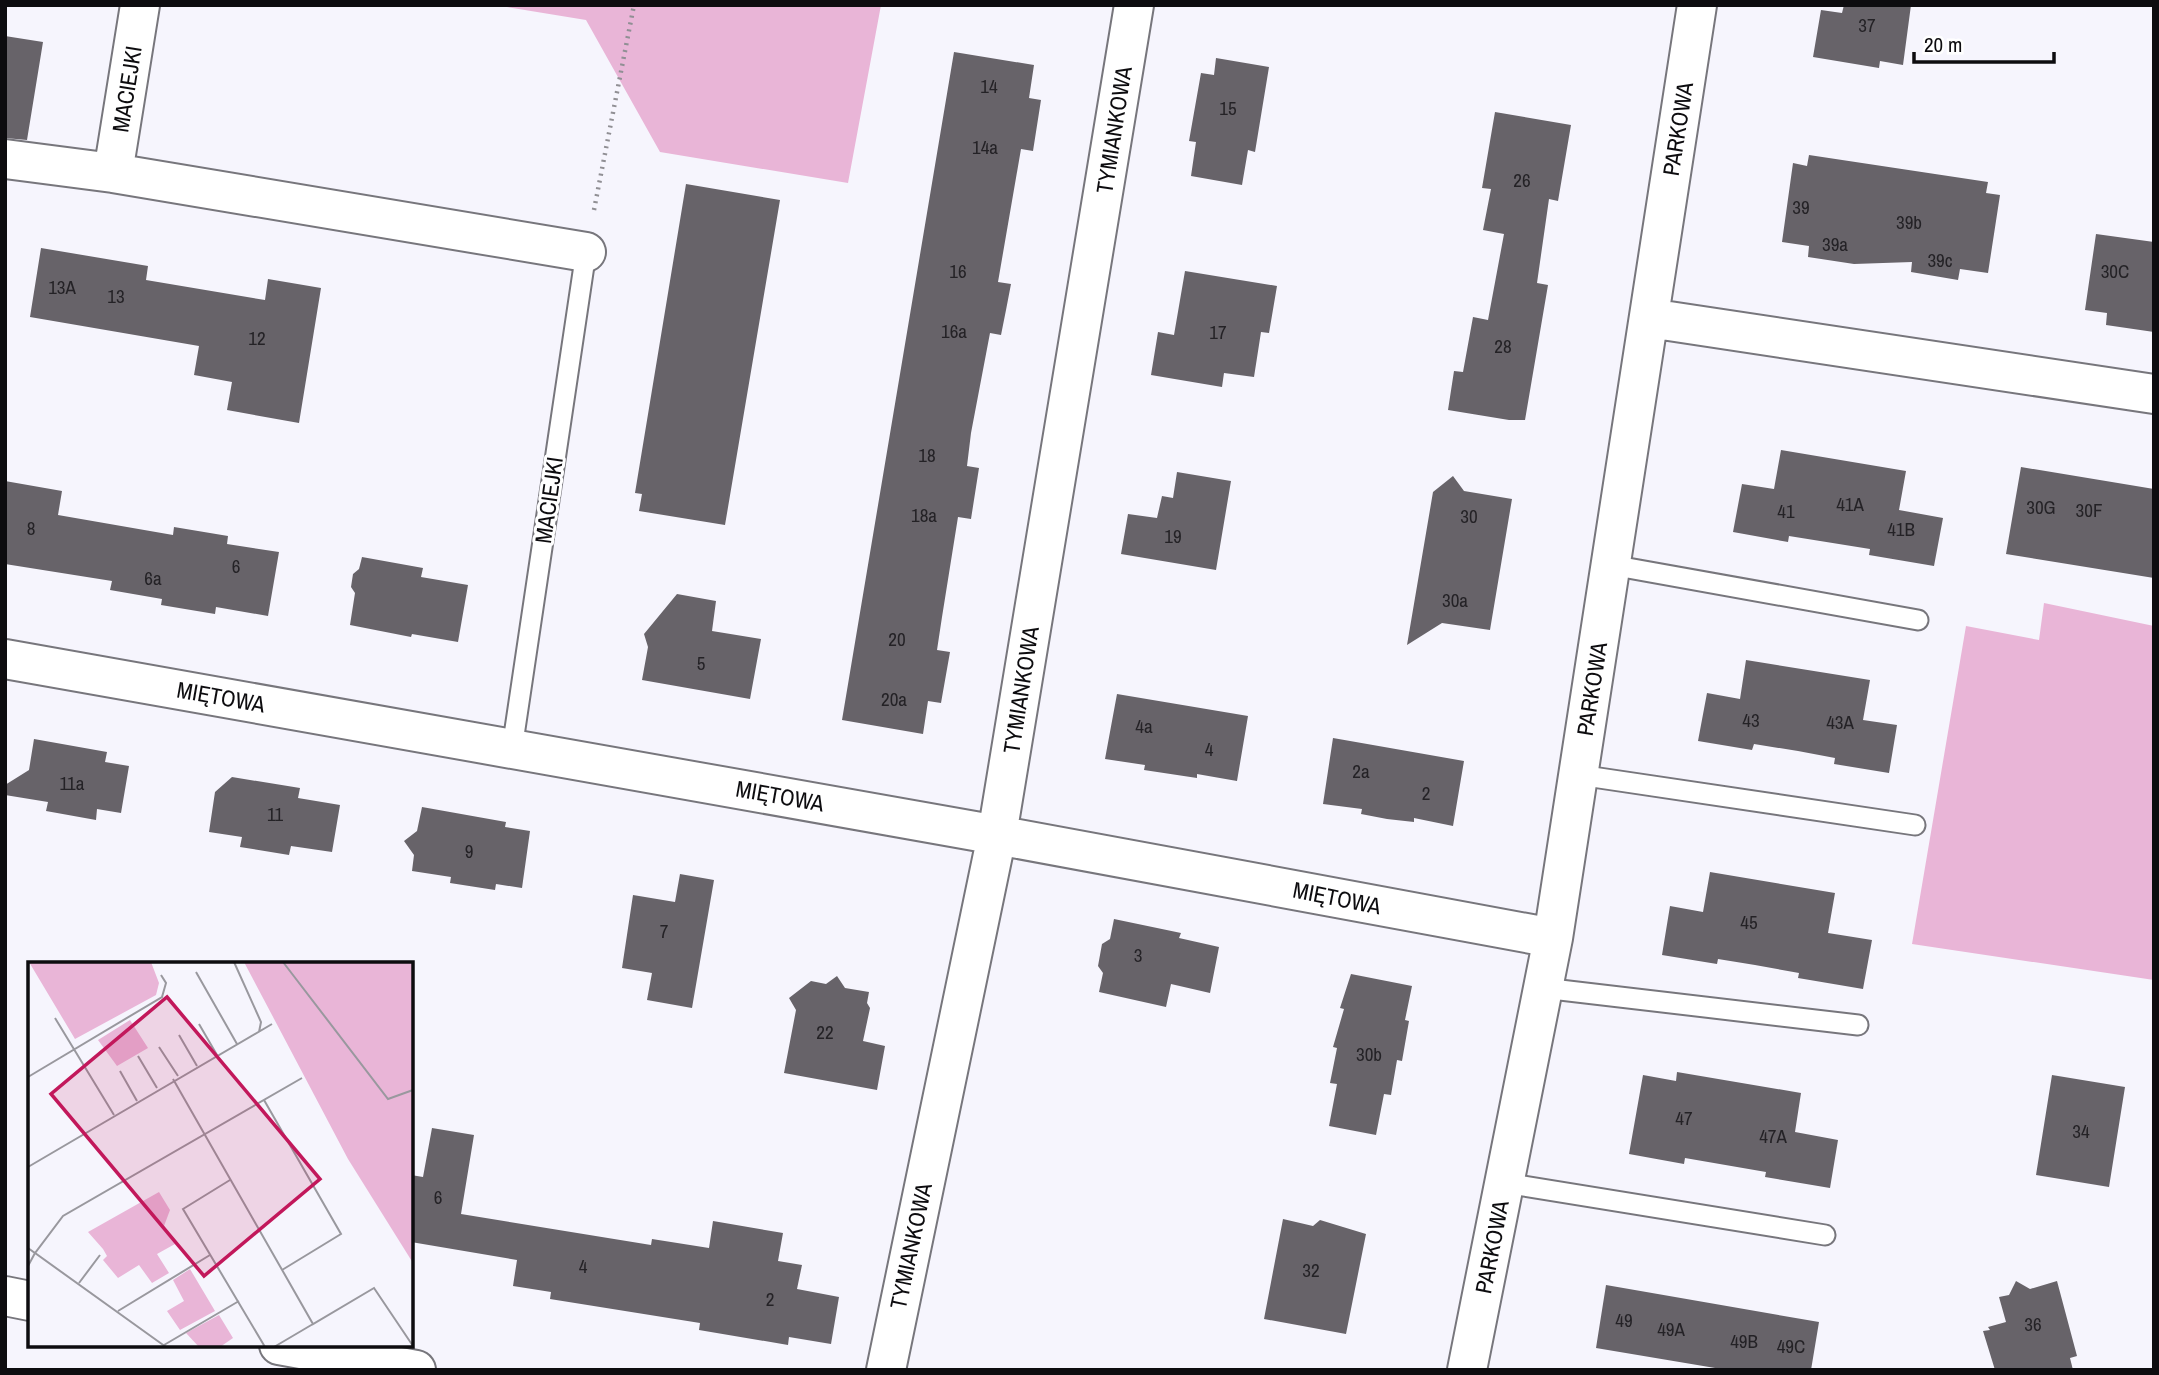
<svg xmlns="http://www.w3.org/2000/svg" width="2159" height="1375" viewBox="0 0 2159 1375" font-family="'Archivo Narrow',sans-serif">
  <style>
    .green { fill: #e9b5d7 }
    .building { fill: #676369 }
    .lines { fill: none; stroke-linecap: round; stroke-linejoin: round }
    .lane-casing { stroke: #77767c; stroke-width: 23 }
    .street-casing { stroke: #77767c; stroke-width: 42 }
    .path { stroke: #908f94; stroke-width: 4.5; stroke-dasharray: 2 5; stroke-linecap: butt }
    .lane { stroke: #fff; stroke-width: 19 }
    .street { stroke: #fff; stroke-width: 38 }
    .labels { text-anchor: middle; stroke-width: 6; stroke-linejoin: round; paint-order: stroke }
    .number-label { font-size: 19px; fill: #242226 }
    .street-label { font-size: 23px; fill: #0d0c0f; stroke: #fff }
    .inset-road { fill: none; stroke: #99989e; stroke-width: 2 }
    .view { fill: #c2185b; fill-opacity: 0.15; stroke: #c2185b; stroke-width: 3.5 }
    .inset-edge { fill: none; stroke: #0d0c0f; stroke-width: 3.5 }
  </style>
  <rect width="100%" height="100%" fill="#f6f5fd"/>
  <path class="green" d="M494,5H881L848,183L660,152L586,20Z
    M2044,603L2154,626V980L1912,944L1966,626L2039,640Z"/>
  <path class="building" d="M1844,5H1911L1903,65L1880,61L1879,68L1813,57L1821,10L1842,13Z
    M5,36L43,42L27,140L5,138Z
    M954,52L1034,65L1029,98L1041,100L1033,151L1021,149L998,282L1011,284L1006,310L1001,335L990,333L971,433L967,466L979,468L971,519L958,517L942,617L937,650L950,652L941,703L928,701L923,734L842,720Z
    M1216,58L1269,67L1255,152L1248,150L1242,185L1191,176L1196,142L1189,141L1201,73L1214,75Z
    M1495,112L1571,125L1558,201L1549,199L1537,283L1548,285L1525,420H1509L1448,410L1454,371L1463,372L1473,317L1488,320L1504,234L1483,230L1491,189L1482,188Z
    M1809,155L1988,182L1986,193L2000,195L1988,273L1960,269L1958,280L1911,272L1912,262L1854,264L1808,257L1809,246L1782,242L1793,163L1807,166Z
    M686,184L780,200L725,525L639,511L642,494L635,493Z
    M2096,234L2154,242V332L2106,325L2107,313L2085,310Z
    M41,248L148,266L146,280L265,300L268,279L321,288L299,423L227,410L232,382L194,375L199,346L30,317Z
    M1185,271L1277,286L1269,333L1261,332L1254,377L1224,373L1222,387L1151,375L1158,332L1174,335Z
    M1781,450L1906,471L1899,510L1943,518L1934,566L1869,555L1870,549L1789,536L1788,542L1733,532L1742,484L1774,489Z
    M2021,467L2154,489V578L2006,554Z
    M1177,472L1231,481L1216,570L1121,554L1128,514L1157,518L1162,496L1173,498Z
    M1453,476L1464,491L1512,499L1490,630L1442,623L1407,645L1433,492Z
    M5,481L62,491L58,515L173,535L174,527L228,536L227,544L279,552L268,616L216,607L215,614L161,605L162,599L110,590L112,581L5,564Z
    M362,557L423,568L421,577L468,585L458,642L412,634L411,637L350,625L355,593L351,587L353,574L359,569Z
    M677,594L716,601L712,631L761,639L750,699L642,680L648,647L644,634Z
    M1746,660L1870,680L1863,720L1897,725L1889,773L1834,764L1835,758L1798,751L1754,744L1752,750L1698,741L1707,693L1740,699Z
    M1117,694L1248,716L1237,781L1197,774V778L1144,770L1145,765L1105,759Z
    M1333,738L1464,761L1453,826L1414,818V822L1387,819L1361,814L1362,809L1323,804Z
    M34,739L107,752L105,762L129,766L121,813L97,809L96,820L46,811L48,802L5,795V785L29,770Z
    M232,777L300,788L298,798L340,805L332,852L291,846L289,855L240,847L242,837L209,832L215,792Z
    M422,807L506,822L505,827L530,831L522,888L496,884L495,890L450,883L451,877L412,871L414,855L404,841L417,831Z
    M1710,872L1835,893L1828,933L1872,940L1863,989L1798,978L1799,973L1755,965L1718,959L1717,964L1662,955L1670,906L1703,912Z
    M680,874L714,880L692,1008L647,1000L652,973L622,968L633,895L675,902Z
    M1114,919L1181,933L1179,938L1219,947L1210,993L1171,984L1166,1007L1099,992L1103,973L1098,966L1102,944L1110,939Z
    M1351,974L1412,986L1405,1020L1409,1021L1402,1061L1397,1060L1391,1095L1384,1094L1376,1135L1329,1126L1337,1084L1330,1083L1337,1048L1333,1047L1344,1009L1340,1008Z
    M837,976L845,988L869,992L867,1003L870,1008L863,1041L885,1046L877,1090L784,1073L796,1010L789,998L811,981L826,984Z
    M1677,1072L1801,1093L1795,1132L1838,1140L1830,1188L1765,1177L1766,1172L1685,1158L1684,1164L1629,1154L1643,1075L1676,1081Z
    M2052,1075L2125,1087L2109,1187L2036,1175Z
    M432,1128L474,1135L461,1214L651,1245L652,1239L709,1248L713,1221L783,1233L778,1261L802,1265L797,1289L839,1297L831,1344L789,1337L788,1345L699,1330L700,1323L550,1299L551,1292L513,1286L517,1260L411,1242V1175L423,1177Z
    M1283,1219L1313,1226L1320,1220L1366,1234L1346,1334L1264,1319Z
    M2016,1281L2030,1289L2057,1281L2077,1356L2070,1358L2073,1370H1995L1983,1331L1990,1330L1988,1327L2006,1322L1999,1297L2009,1295Z
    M1606,1285L1819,1322L1811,1370H1727L1596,1348Z"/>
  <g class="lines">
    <defs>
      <path id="lane" d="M1611,565L1918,620
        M512,749L586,252
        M1579,775L1915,825
        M1543,988L1858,1025
        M1505,1183L1825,1235"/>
      <path id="street" d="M5,159L113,173L586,252
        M113,173L140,5
        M1649,318L2154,394
        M5,659L997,835L1553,938
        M5,1296L30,1301
        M279,1345L416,1370
        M886,1370L997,835L1134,5
        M1467,1370L1553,938L1697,5"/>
    </defs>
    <use href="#lane" class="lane-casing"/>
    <use href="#street" class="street-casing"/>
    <path class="path" d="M594,210L634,5"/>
    <use href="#lane" class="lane"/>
    <use href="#street" class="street"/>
  </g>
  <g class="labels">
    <g class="number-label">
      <text x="1867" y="32">37</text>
      <text x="989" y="93">14</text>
      <text x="1228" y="115">15</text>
      <text x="985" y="154">14a</text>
      <text x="1522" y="187">26</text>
      <text x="1801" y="214">39</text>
      <text x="1909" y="229">39b</text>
      <text x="1835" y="251">39a</text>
      <text x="1940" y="267">39c</text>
      <text x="958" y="278">16</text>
      <text x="2115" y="278">30C</text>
      <text x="62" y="294">13A</text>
      <text x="116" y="303">13</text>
      <text x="954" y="338">16a</text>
      <text x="1218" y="339">17</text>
      <text x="257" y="345">12</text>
      <text x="1503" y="353">28</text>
      <text x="927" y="462">18</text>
      <text x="1850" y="511">41A</text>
      <text x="2041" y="514">30G</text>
      <text x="2089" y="517">30F</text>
      <text x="1786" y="518">41</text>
      <text x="924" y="522">18a</text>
      <text x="1469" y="523">30</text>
      <text x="31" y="535">8</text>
      <text x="1901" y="536">41B</text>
      <text x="1173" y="543">19</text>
      <text x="236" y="573">6</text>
      <text x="153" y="585">6a</text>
      <text x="1455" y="607">30a</text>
      <text x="897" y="646">20</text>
      <text x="701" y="670">5</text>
      <text x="894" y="706">20a</text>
      <text x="1751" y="727">43</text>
      <text x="1840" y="729">43A</text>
      <text x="1144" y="733">4a</text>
      <text x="1209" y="756">4</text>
      <text x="1361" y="778">2a</text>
      <text x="72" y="790">11a</text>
      <text x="1426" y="800">2</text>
      <text x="275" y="821">11</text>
      <text x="469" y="858">9</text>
      <text x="1749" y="929">45</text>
      <text x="664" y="938">7</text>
      <text x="1138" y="962">3</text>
      <text x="825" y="1039">22</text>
      <text x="1369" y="1061">30b</text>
      <text x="1684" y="1125">47</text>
      <text x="2081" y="1138">34</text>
      <text x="1773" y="1143">47A</text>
      <text x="438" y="1204">6</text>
      <text x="583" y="1273">4</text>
      <text x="1311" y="1277">32</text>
      <text x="770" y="1306">2</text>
      <text x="1624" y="1327">49</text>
      <text x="2033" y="1331">36</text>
      <text x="1671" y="1336">49A</text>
      <text x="1744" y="1348">49B</text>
      <text x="1791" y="1353">49C</text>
    </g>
    <g class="street-label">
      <text transform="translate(127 89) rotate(-81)" y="8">MACIEJKI</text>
      <text transform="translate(1678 129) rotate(-81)" y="8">PARKOWA</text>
      <text transform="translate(1114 130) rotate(-81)" y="8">TYMIANKOWA</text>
      <text transform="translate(549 500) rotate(-82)" y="8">MACIEJKI</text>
      <text transform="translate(1592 689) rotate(-81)" y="8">PARKOWA</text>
      <text transform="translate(1021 690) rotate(-81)" y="8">TYMIANKOWA</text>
      <text transform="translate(221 697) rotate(10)" y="8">MIĘTOWA</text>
      <text transform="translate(780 796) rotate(10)" y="8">MIĘTOWA</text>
      <text transform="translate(1337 898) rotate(11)" y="8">MIĘTOWA</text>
      <text transform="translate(911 1246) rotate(-78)" y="8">TYMIANKOWA</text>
      <text transform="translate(1492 1247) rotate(-79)" y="8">PARKOWA</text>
    </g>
  </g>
  <g transform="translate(28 962)">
    <rect width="385" height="385" fill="#f6f5fd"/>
    <path d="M1,0H123L131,21L128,33L47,77ZM216,0H385V301L320,197ZM102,58L120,86L89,104L70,78ZM131,230L142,248L136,264L147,282L129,292L141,311L124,321L111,303L90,316L75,298L79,294L75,287L60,270ZM162,307L187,349L152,368L139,349L156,339L145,318ZM191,353L205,376L192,385H171L158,371Z" fill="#e9b5d7"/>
    <path class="inset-road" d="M206,0L233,60L231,70M255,0L360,137L385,128M168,10L209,82M27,56L86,153M171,62L189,93M151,73L169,104M131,85L150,114M110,94L129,126M92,109L109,139M0,115L134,35L138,21L133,13M145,117L285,362L346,326L385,384M236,138L313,272L254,308M0,205L244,62M202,218L155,247L237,385M0,286L7,291L35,254L274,116M0,304L7,291L138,385M51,321L72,293M90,349L182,293M136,383L211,339M246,385L285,362"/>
    <path class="view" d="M139,35L292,217L176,314L23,132Z"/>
    <rect width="385" height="385" class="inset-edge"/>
  </g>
  <rect width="2159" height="1375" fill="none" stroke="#0d0c0f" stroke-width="14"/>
  <path d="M1914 52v10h140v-10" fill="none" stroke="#0d0c0f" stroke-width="3.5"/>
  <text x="1924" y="52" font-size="21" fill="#0d0c0f" stroke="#ffffff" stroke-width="5" paint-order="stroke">20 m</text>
</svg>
